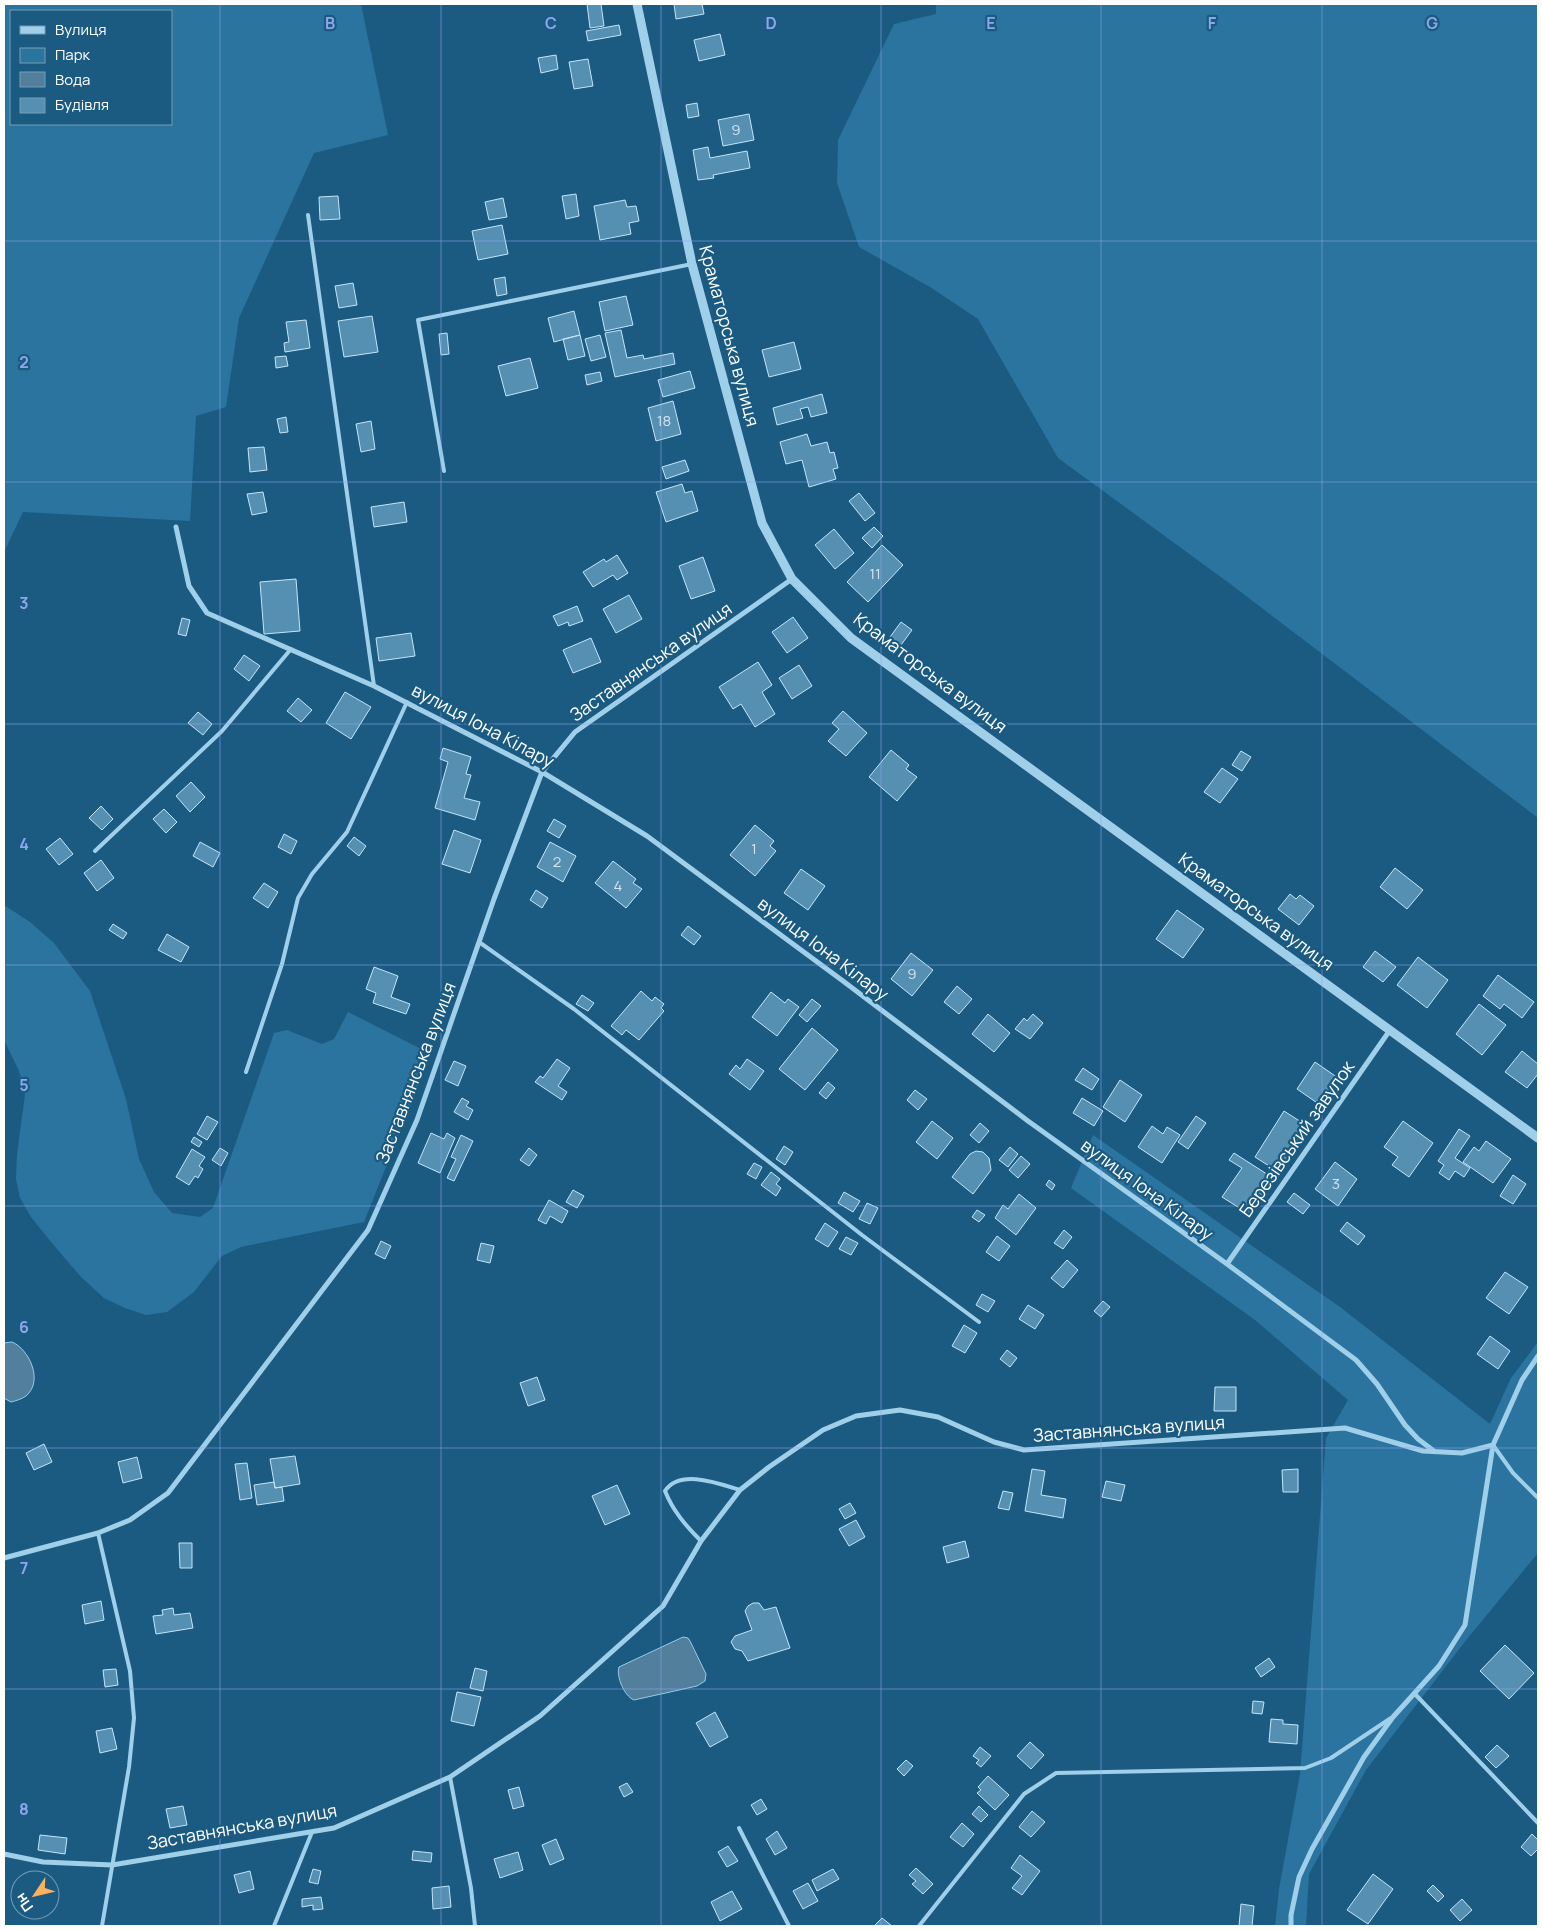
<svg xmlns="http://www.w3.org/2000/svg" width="1542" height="1930" viewBox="0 0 1542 1930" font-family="Manrope,sans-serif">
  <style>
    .green { fill: #2a749f; fill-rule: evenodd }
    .water { fill: #52809c; stroke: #92cdec }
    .building { fill: #5590b3; stroke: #c4e5f8 }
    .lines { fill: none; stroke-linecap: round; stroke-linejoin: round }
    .service { stroke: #a0cfea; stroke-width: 4 }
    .minor { stroke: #a0cfea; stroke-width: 5 }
    .tertiary { stroke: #a0cfea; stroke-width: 9 }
    .grid { fill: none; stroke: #8ea6ec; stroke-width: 1; stroke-opacity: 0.55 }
    .labels { text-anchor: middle; stroke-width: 4.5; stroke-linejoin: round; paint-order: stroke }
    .number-label { font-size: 15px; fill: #d4e3ec }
    .street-label { font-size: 18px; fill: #fff; stroke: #1b5b82 }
    .grid-label { font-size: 16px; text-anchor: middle; font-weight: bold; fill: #8ea6ec; stroke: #1b5b82; stroke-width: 4.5; stroke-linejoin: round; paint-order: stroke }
  </style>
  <rect width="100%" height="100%" fill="#1b5b82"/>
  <path class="green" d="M4,4H361L388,135L314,153L239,318L226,407L196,416L190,521L23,512L4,552ZM11,11H171V124H11Z
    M936,4H1538V818L1229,583L1058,458L978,319L930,287L859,247L837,183L838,140L894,24L936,14Z
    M4,905L30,922L54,943L90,991L126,1099L139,1159L154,1192L172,1213L200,1217L213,1208L274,1033L287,1030L322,1044L334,1039L348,1012L431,1054L364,1222L241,1247L222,1256L194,1292L167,1312L146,1315L125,1308L104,1298L81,1277L51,1242L31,1217L20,1198L16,1179L17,1154L25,1095L19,1071L4,1040Z
    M1093,1135L1340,1307L1490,1424L1511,1378L1538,1342V1553L1467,1639L1366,1770L1309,1874L1306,1926H1275L1279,1889L1300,1774L1326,1438L1348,1400L1255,1320L1071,1188Z"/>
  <path class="water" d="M12,1342C29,1349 44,1381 26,1396C22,1399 15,1401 11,1402L4,1398V1343Z
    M683,1637L688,1638L690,1641L706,1674L705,1681L697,1686L634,1700C624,1696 616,1676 619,1667Z"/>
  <path class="building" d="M587,4H601L604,26L590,28Z
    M674,4H702L704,14L676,19Z
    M619,25L621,35L588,41L586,31Z
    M720,34L725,55L699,61L694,40Z
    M556,55L558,69L541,73L538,58Z
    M588,59L593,86L574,89L569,62Z
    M697,103L699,116L688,118L686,105Z
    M749,114L754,140L723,146L718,120Z
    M708,147L710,158L747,151L750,168L713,175L714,178L698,180L693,150Z
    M576,194L579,216L566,219L562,196Z
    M338,196L340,219L320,220L319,197Z
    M503,198L507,217L489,220L485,202Z
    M625,200L627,207L636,206L639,221L629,223L631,234L600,240L594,206Z
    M502,225L508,254L478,260L472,231Z
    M505,277L507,294L497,296L494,279Z
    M353,283L357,305L339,308L335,286Z
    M626,296L633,325L605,331L599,302Z
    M574,311L580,335L554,342L548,318Z
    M372,316L378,352L344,357L338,321Z
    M306,320L310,348L285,352L284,343L289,342L286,322Z
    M621,330L627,358L643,355L644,359L673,353L675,364L615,377L605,333Z
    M447,333L449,354L441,355L439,334Z
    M580,335L585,356L568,360L563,339Z
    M600,335L606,357L591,361L585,339Z
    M794,342L801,369L769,377L762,350Z
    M286,356L288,366L276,368L275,357Z
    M530,358L538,388L506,396L498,366Z
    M690,371L695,388L663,397L658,380Z
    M600,372L602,381L587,385L585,375Z
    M822,394L827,413L811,417L808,407L800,409L803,418L777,425L773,408Z
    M673,401L681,434L656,441L648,408Z
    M286,417L288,432L280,433L277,419Z
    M371,421L375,449L361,452L356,424Z
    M807,434L811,446L827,442L830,453L834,452L838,468L833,469L836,479L809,487L802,460L786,464L780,442Z
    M264,447L267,470L250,472L248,448Z
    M685,460L689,471L666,479L662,467Z
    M682,484L685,493L692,491L698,511L666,522L656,492Z
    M263,492L267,512L252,515L247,494Z
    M859,493L875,513L865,521L849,501Z
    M404,502L407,522L374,527L371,507Z
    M874,527L883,536L872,548L862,538Z
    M834,529L854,553L835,569L815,545Z
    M882,545L903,565L868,602L847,582Z
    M617,555L628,573L617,580L613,575L593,587L583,572L604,559L606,562Z
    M703,557L715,591L691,599L679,566Z
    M296,579L300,631L264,634L260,582Z
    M629,595L642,619L616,633L603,609Z
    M577,606L583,621L569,626L568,622L558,626L553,616Z
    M793,617L808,638L787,653L772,632Z
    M182,618L190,620L186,636L178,634Z
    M901,622L912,630L901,645L890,637Z
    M411,633L415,656L379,661L376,638Z
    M591,638L601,662L573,673L563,650Z
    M244,655L260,666L249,681L234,669Z
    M758,662L772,685L762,692L775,714L755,727L741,704L733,709L719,687Z
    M799,665L812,686L792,699L779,678Z
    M345,692L371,707L351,739L326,723Z
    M298,698L312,710L301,722L287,711Z
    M843,711L867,733L846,756L828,741L839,729L832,723Z
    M198,712L212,724L203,735L188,723Z
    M443,748L471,757L466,774L471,775L464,798L480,802L475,820L435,808L448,762L440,759Z
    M891,750L909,765L906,769L917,777L897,801L869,777Z
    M1241,751L1251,757L1242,771L1232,765Z
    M1222,768L1238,779L1220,803L1204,792Z
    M191,782L205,797L190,812L176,796Z
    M101,806L113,819L102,830L89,818Z
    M164,809L177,822L166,833L153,819Z
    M554,819L566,826L559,838L547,831Z
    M755,825L774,841L770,846L776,851L755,876L730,855Z
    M454,830L481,840L470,873L442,864Z
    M284,834L297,841L291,854L278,847Z
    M354,837L366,846L359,856L347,846Z
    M60,838L73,854L59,865L46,849Z
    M200,842L220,853L213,867L193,856Z
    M550,842L576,856L563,882L537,867Z
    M101,860L114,878L97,891L84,873Z
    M613,861L636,879L633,883L642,889L626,908L595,883Z
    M1395,868L1423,890L1407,909L1380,887Z
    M801,869L825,886L808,910L784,893Z
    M264,883L278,892L268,908L253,898Z
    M536,890L548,898L542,908L530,900Z
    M1290,894L1296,899L1300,895L1314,906L1299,925L1278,909Z
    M1177,910L1204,929L1183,958L1156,939Z
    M113,924L127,933L123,939L109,930Z
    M688,926L701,936L694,945L681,935Z
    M167,934L189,947L181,962L158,950Z
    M1375,951L1396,967L1383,982L1363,967Z
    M911,953L933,970L912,996L891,979Z
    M1418,957L1448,980L1427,1008L1397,985Z
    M374,967L398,976L391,997L410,1004L406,1014L373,1003L376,993L366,989Z
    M1498,975L1534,1002L1522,1018L1504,1004L1500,1009L1483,996Z
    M957,986L972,999L959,1014L944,1002Z
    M641,991L652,1001L655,997L664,1004L661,1008L664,1011L639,1040L626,1030L622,1035L611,1026Z
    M771,992L785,1003L788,999L799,1007L777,1036L752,1017Z
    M582,995L594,1003L588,1011L576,1004Z
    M812,999L821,1006L807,1022L799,1015Z
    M1479,1004L1506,1025L1482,1055L1456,1034Z
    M988,1014L1010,1033L994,1052L972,1034Z
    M1033,1014L1043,1023L1030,1039L1015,1029L1024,1018L1027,1021Z
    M812,1028L838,1050L805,1090L779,1069Z
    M1522,1051L1538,1064V1074L1527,1088L1505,1072Z
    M557,1059L570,1068L558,1086L567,1092L562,1100L535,1082L540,1076L543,1078Z
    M747,1059L764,1071L750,1090L729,1074L736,1065L740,1069Z
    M454,1061L466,1066L458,1086L445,1080Z
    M1315,1062L1341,1080L1323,1107L1297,1089Z
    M1083,1068L1099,1079L1092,1090L1075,1080Z
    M1120,1080L1142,1095L1125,1122L1103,1107Z
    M828,1082L835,1088L826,1099L819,1093Z
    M915,1090L927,1099L918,1110L907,1100Z
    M462,1098L469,1102L466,1106L473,1110L468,1120L454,1112Z
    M1082,1098L1103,1111L1094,1126L1073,1113Z
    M1284,1111L1309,1127L1280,1173L1255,1157Z
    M207,1116L218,1122L207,1140L197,1134Z
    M1196,1116L1206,1123L1188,1149L1178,1142Z
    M932,1121L953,1138L937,1159L916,1142Z
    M1403,1121L1433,1143L1409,1177L1392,1165L1398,1157L1384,1147Z
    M980,1123L989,1131L979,1143L970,1135Z
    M1152,1126L1163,1134L1167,1127L1180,1135L1162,1163L1138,1147Z
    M1459,1129L1470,1136L1455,1158L1470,1168L1464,1177L1455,1171L1449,1180L1439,1173L1444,1165L1438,1161Z
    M431,1133L444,1139L447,1133L455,1138L440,1173L418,1163Z
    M461,1135L473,1141L454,1181L447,1178L456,1159L451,1157Z
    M194,1137L202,1142L199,1147L191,1142Z
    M1486,1141L1511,1159L1493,1183L1463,1162L1474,1147L1479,1151Z
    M784,1146L793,1152L785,1165L776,1159Z
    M1010,1147L1018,1154L1008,1167L999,1160Z
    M220,1148L228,1153L221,1166L212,1160Z
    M529,1148L537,1155L529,1166L520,1160Z
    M192,1149L205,1157L199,1166L203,1169L198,1178L195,1176L189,1185L176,1177Z
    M976,1151L983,1152L989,1158L991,1170L973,1194L952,1177L970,1154Z
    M1234,1153L1273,1178L1249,1214L1222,1197L1242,1168L1229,1160Z
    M1021,1156L1030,1164L1018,1178L1009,1170Z
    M1335,1162L1357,1179L1338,1206L1315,1189Z
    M754,1163L762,1167L756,1179L747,1174Z
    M771,1172L780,1179L776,1184L781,1188L776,1196L761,1185Z
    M1513,1175L1526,1184L1513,1204L1500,1196Z
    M1049,1180L1055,1185L1052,1190L1046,1185Z
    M573,1190L584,1196L577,1208L566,1202Z
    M844,1192L860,1201L853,1212L838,1203Z
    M1294,1193L1310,1205L1303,1214L1287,1202Z
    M1019,1194L1036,1208L1016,1235L995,1218L1003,1205L1008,1209Z
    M549,1200L568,1211L562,1223L550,1216L546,1224L538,1220Z
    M867,1203L878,1208L870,1224L859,1219Z
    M977,1210L985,1215L979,1222L972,1217Z
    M1347,1222L1365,1236L1358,1245L1340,1231Z
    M825,1223L838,1232L828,1247L815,1239Z
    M1064,1230L1072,1237L1063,1249L1054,1243Z
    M997,1236L1010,1246L999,1261L986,1252Z
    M846,1237L858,1243L851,1255L839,1249Z
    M381,1241L391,1246L385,1259L375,1254Z
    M481,1243L494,1246L490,1263L477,1260Z
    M1067,1260L1078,1270L1063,1288L1051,1278Z
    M1505,1272L1528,1287L1509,1314L1486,1298Z
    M982,1294L995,1301L988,1312L976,1305Z
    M1103,1301L1110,1307L1101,1317L1094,1311Z
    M1028,1305L1044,1315L1035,1329L1019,1319Z
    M964,1325L977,1333L965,1353L952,1346Z
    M1490,1336L1510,1351L1498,1369L1477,1354Z
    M1007,1350L1017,1358L1010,1367L1000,1359Z
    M537,1377L545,1400L528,1406L520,1383Z
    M1215,1387H1236V1411H1214Z
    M44,1444L52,1462L34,1470L26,1453Z
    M295,1456L300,1484L275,1488L270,1459Z
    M137,1457L142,1478L123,1483L118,1462Z
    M247,1463L252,1498L240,1500L235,1464Z
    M1032,1469L1045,1471L1041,1495L1066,1499L1063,1518L1025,1511Z
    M1298,1469V1492H1283L1282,1470Z
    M1106,1481L1125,1485L1121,1501L1102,1497Z
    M274,1482L275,1488L282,1487L284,1501L257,1505L254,1485Z
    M617,1485L630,1514L605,1525L592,1496Z
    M1003,1491L1013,1493L1009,1510L998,1508Z
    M850,1503L856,1513L845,1519L839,1509Z
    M856,1520L865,1537L849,1546L839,1529Z
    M965,1541L969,1557L947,1563L943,1547Z
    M179,1543H192V1568H180Z
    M101,1601L104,1620L85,1624L82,1605Z
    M753,1603H759L764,1610L776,1607L790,1648L748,1661L742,1651L735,1649L731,1642L735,1636L752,1630L745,1611L748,1606Z
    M173,1608L174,1615L190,1613L193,1628L156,1634L153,1616L163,1615L162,1610Z
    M1505,1645L1534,1673L1509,1699L1480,1671Z
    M1269,1658L1275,1667L1261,1677L1255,1668Z
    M475,1668L487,1671L483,1691L470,1688Z
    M116,1669L118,1685L105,1687L103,1670Z
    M457,1692L481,1697L474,1726L451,1721Z
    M1253,1701L1264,1702L1262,1714L1252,1713Z
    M715,1712L728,1737L710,1747L696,1723Z
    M1271,1719L1283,1720V1724L1298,1725L1297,1744L1269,1742Z
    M112,1728L117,1749L100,1753L96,1731Z
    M1030,1742L1044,1755L1031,1769L1017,1756Z
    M1497,1745L1509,1756L1496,1768L1485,1757Z
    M980,1747L991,1756L981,1767L976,1763L979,1760L973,1756Z
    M906,1760L913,1766L904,1776L897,1769Z
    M988,1776L1009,1795L995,1810L977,1793L981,1790L978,1787Z
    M627,1783L633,1792L624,1797L619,1787Z
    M519,1787L524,1806L513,1809L508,1790Z
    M761,1799L767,1809L757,1815L751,1805Z
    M183,1806L187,1825L170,1828L166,1809Z
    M979,1806L988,1815L981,1822L972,1814Z
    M1032,1811L1045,1822L1031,1837L1019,1827Z
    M962,1823L974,1834L963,1847L950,1837Z
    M777,1831L787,1848L775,1855L766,1839Z
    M1532,1834L1538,1840V1849L1531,1856L1521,1847Z
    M40,1835L67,1838L65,1854L38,1850Z
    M556,1839L564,1859L550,1865L542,1845Z
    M728,1846L738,1861L727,1867L718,1852Z
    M413,1851L432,1853L431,1862L412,1860Z
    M518,1852L523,1870L500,1878L494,1859Z
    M1020,1855L1040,1871L1022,1895L1012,1888L1022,1876L1011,1868Z
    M916,1868L933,1884L923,1894L912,1884L916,1881L909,1875Z
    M313,1869L321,1871L318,1884L309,1882Z
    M833,1869L839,1879L817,1891L812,1880Z
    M250,1871L254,1889L239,1893L234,1875Z
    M1373,1874L1393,1889L1368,1924L1347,1910Z
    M808,1883L818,1901L803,1909L793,1891Z
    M1433,1885L1444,1896L1438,1902L1427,1891Z
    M449,1886L451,1907L433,1909L432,1888Z
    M732,1891L742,1909L720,1921L711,1902Z
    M321,1897L323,1909L313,1910V1905L302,1907V1899Z
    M1462,1899L1472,1910L1460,1921L1450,1910Z
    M1241,1904L1254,1906L1252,1926H1239Z
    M882,1918L892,1926H874Z"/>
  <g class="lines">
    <path class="service" d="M308,215L374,686
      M444,471L418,320L692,264
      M95,851L222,731L291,649
      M479,942L574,1009L862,1235L979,1322
      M246,1072L282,964L298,898L312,874L347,832L407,702
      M1493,1445L1513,1473L1538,1498
      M98,1533L130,1671L134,1718L129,1767L102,1926
      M701,1541C686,1526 673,1511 665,1491C680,1468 720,1484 740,1490
      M1414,1693L1538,1823
      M450,1777L471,1888L475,1926
      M739,1828L789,1926
      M274,1926L312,1832
      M919,1926L1024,1794L1056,1773L1305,1768L1331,1758L1391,1718"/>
    <path class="minor" d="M176,527L189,586L207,613L374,686L542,772L647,836L843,981L1028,1121L1227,1264L1356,1360L1377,1384L1405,1425L1418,1439L1434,1451
      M1227,1264L1390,1030
      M4,1558L98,1533L130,1520L168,1493L368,1230L417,1120L494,899L542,772L575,732L792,579
      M4,1854L43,1862L112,1865L334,1828L450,1777L540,1716L663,1606L701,1541L740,1490L769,1467L823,1430L856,1416L900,1410L938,1417L994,1442L1024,1450L1345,1428L1423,1451L1462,1453L1493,1445
      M1291,1926V1915L1299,1877L1312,1849L1364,1757L1393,1717L1439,1666L1465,1625L1493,1445L1522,1380L1538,1356"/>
    <path class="tertiary" d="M637,4L692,264L762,523L792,579L851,638L1538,1138"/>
  </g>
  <path class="grid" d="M220,4V1926M441,4V1926M661,4V1926M881,4V1926M1101,4V1926M1322,4V1926M4,241H1538M4,482H1538M4,724H1538M4,965H1538M4,1206H1538M4,1448H1538M4,1689H1538"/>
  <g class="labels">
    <g class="number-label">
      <text x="736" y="135">9</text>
      <text x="664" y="426">18</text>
      <text x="875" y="579">11</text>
      <text x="754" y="854">1</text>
      <text x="557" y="867">2</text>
      <text x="618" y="891">4</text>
      <text x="912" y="979">9</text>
      <text x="1336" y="1189">3</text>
    </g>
    <g class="street-label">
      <text transform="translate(729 336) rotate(75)" y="6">Краматорська вулиця</text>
      <text transform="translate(651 662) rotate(-35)" y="6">Заставнянська вулиця</text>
      <text transform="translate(930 673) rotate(37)" y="6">Краматорська вулиця</text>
      <text transform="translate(483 726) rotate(28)" y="6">вулиця Іона Кілару</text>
      <text transform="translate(1256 912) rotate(36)" y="6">Краматорська вулиця</text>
      <text transform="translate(823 949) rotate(37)" y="6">вулиця Іона Кілару</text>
      <text transform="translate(416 1073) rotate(-69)" y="6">Заставнянська вулиця</text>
      <text transform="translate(1297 1139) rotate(-55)" y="6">Березівський завулок</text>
      <text transform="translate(1147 1190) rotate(36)" y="6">вулиця Іона Кілару</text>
      <text transform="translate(1129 1429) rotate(-4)" y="6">Заставнянська вулиця</text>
      <text transform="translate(242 1827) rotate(-10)" y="6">Заставнянська вулиця</text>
    </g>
  </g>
  <g class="grid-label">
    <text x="330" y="29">B</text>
    <text x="551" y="29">C</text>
    <text x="771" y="29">D</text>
    <text x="991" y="29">E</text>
    <text x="1212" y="29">F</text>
    <text x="1432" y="29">G</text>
    <text x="24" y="368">2</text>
    <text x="24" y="609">3</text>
    <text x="24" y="850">4</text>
    <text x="24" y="1091">5</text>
    <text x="24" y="1333">6</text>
    <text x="24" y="1574">7</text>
    <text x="24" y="1815">8</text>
  </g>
  <rect width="1542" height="1930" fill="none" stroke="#ffffff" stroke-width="10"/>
  <rect x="10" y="10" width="162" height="115" fill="#1b5b82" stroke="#769db4"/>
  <rect x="20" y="26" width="25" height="8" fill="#a0cfea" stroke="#769db4"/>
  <text x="55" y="35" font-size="15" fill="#ffffff">Вулиця</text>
  <rect x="20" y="48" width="25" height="15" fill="#2a749f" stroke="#769db4"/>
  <text x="55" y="60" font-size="15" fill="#ffffff">Парк</text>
  <rect x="20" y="72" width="25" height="15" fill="#52809c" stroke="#769db4"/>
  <text x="55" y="85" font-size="15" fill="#ffffff">Вода</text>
  <rect x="20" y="98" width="25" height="15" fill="#5590b3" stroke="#769db4"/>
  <text x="55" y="110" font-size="15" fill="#ffffff">Будівля</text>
  <g transform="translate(35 1895) rotate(235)"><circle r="24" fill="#1b5b82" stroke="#769db4"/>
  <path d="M0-4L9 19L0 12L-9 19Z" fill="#fcb15c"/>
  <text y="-8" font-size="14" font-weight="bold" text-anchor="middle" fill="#ffffff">Пн</text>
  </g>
</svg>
